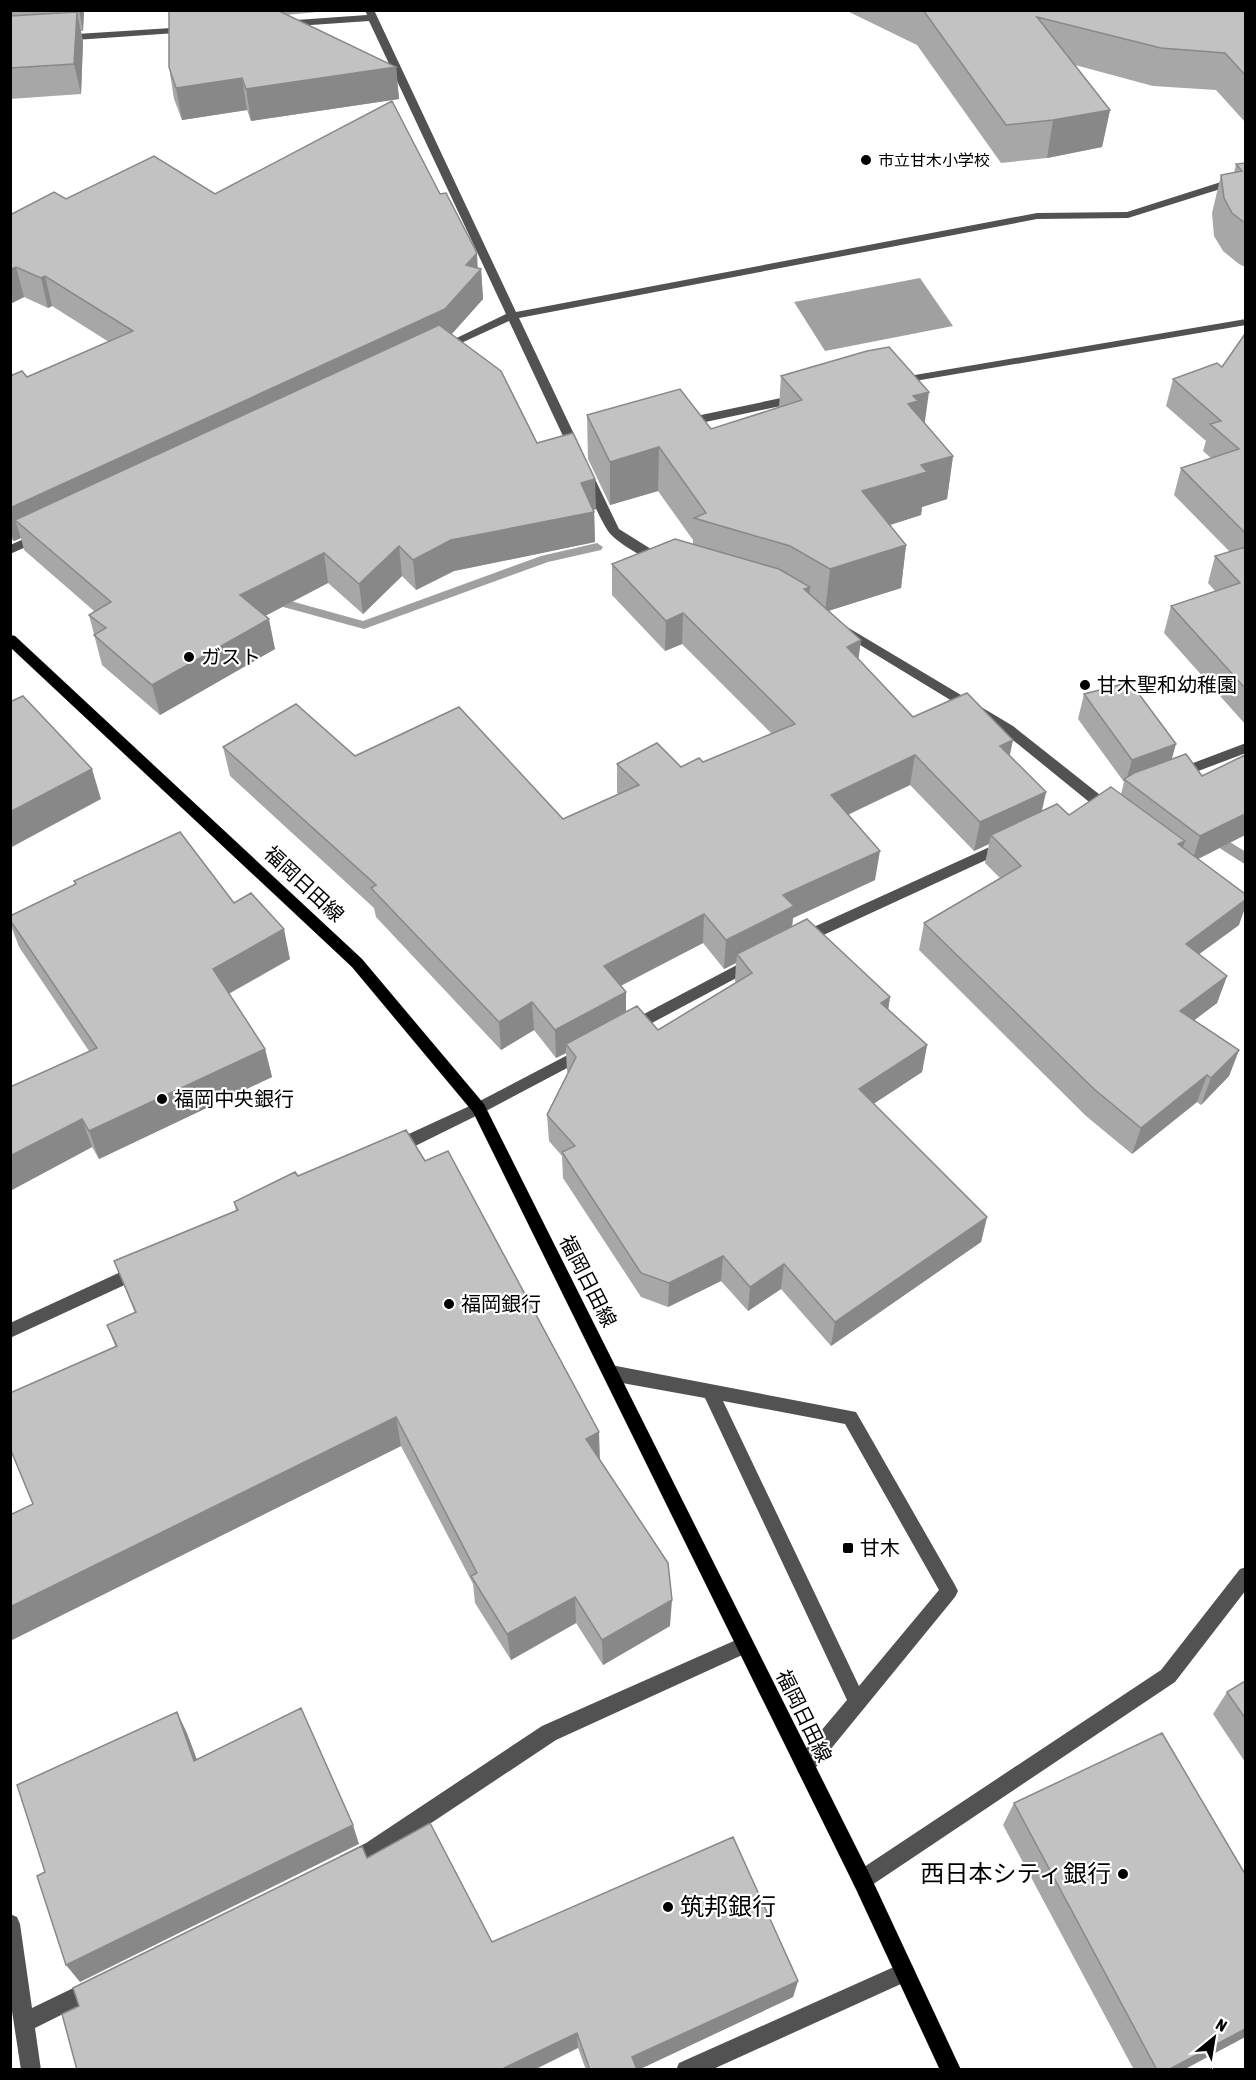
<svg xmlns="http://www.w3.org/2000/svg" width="1256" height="2080" viewBox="0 0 1256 2080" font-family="'Asap Condensed','Noto Sans JP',sans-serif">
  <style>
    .water { fill: #a0a0a0 }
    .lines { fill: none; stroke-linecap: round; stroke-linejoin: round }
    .stream { fill: #a0a0a0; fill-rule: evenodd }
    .major-casing { stroke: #dbdbdb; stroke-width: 1 }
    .minor { fill: #525252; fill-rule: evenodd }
    .major { fill: #000; fill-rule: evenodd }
    .wall { fill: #a7a7a7; fill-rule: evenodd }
    .shaded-wall { fill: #888 }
    .building { fill: #c2c2c2; stroke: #888; stroke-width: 1.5 }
    .poi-dot { fill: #000; stroke: #fff; stroke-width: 2 }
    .labels { text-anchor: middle; stroke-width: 4.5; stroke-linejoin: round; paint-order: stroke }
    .far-poi-label { font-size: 16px; fill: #000; stroke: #fff; text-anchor: start }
    .poi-label { font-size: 20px; fill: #000; stroke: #fff; text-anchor: start }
    .street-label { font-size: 20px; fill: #000; stroke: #fff }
    .near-poi-label { font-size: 24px; fill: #000; stroke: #fff; text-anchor: end }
  </style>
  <rect width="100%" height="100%" fill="#fff"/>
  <path class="water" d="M920,278L953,326L825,351L794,302Z"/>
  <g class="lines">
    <path class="stream" d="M597,543L603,547L601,550L548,562L364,629L265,602L263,599L269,595L363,621L541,556Z
      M1209,829L1246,852V865L1204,838L1202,834Z"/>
    <defs>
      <path id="major" d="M10,635L15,636L362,959L484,1104L869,1873L961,2070H940L855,1887L473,1112L352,967L10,647Z"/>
    </defs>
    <use href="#major" class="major-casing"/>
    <path class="minor" d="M365,10H374L516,312L1037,213L1127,212L1246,174V181L1128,218L1037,219L519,318L582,451L576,455L570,451L509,321L446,350H438L436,348L506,314L369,21L282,27L277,24L282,21L367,15Z
      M187,27L192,30L190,32L61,41L56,38L61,35Z
      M1246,319V325L897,384L891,381L897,378Z
      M800,394L804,395V401L682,427L676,423L682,419Z
      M587,471L593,475L619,529L667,559L665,562C653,565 615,542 608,531C597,514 590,493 581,475Z
      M40,532L46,536L44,539L10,554V545Z
      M842,624L1013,726L1114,806L1116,810L1114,814H1104L1003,732L837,631L836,628L837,625Z
      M1246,743V753L1177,779L1170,774L1172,771Z
      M1005,840L1012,845L1010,849L806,943H796L794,939L796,935Z
      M752,957L757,959L759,963L757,967L635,1032H625L623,1028L625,1024Z
      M583,1047L588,1049L591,1053L588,1057L484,1112L401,1153L395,1154L389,1153L387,1148L389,1143L474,1104Z
      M138,1264L144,1266L146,1271L144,1276L10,1338V1323Z
      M611,1365L856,1412L955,1585L958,1591L955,1597L812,1772L805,1774L798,1772L796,1765L798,1758L847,1700L705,1398L611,1381L605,1378L603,1373L605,1368ZM723,1401L845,1424L939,1590L859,1686Z
      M1246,1567V1590L1175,1682L869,1887L862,1890L855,1887L852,1880L855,1873L1161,1670L1240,1569Z
      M745,1636L751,1639L754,1645L751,1651L556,1740L380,1857L347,1873L340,1870L337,1863L340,1856L366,1843L542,1726Z
      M10,1914L17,1917L20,1924L32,2008L94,1978L101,1981L104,1988L101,1995L35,2028L41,2070H21L10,1998Z
      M905,1962L912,1965L915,1972L912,1979L711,2070H676L679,2063Z"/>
    <use href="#major" class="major"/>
  </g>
  <path class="wall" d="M10,10H84L83,31H81L83,42L81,94L10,99Z
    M169,10H327V11L286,15L396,67L399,99L251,121L247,110L182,120L174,99L169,67Z
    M845,10H1245V122L1216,90L1153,86L1075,65L1110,110L1102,147L1047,158L1001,163L917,45Z
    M1245,163V267L1239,264L1223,251L1214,236L1212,213L1221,175L1234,173L1236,164Z
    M215,194L481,269L483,299L452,334L537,443L596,509L594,510L595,542L454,571L416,590L402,576L363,614L328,583L265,616L275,649L160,715L102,665L89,615L94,611L24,550L21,538L14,541L10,538V376L27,377L109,342L52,306L48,308L24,297L10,304V215L66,199Z
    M1245,333V724L1164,633L1171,606L1215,591L1208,583L1215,556L1230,552L1174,495L1181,468L1211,458L1203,451L1206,441L1166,406L1173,379L1222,367Z
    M781,376L925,423L953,456L947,499L922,507L921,515L890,525L906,545L901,588L828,611L861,640L858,659L913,717L1010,756L1046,792L1042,811L1069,815L1121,794L1124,782L1078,719L1084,694L1172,759L1245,835L1198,859L1239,925L1199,954L1227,976L1217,1003L1194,1020L1239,1050L1229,1076L1201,1105L1197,1102L1132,1154L1086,1116L919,950L924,923L1000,878L985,863L989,844L974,851L910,785L848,815L875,880L793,918L792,926L890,997L888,1010L927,1045L922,1072L873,1104L987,1217L981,1242L831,1346L781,1289L748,1311L721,1281L668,1307L641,1297L563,1178L562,1156L549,1141L547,1115L568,1073L567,1071L566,1053L556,1058L534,1030L501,1050L376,917L374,908L230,776L223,747L355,756L563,819L619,794L617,793V764L681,767L703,762L772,734L682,644L665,651L612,595V564L693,544V540L658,491L610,505L588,459L587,415L711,429L779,407ZM703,943L724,969L736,963L735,981L736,983L658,1030L626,1012L621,986Z
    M74,881L234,903L290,959L229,994L265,1049L272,1077L99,1159L92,1147L10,1191V1087L89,1051L19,947L10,923V916L75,884Z
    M298,1176L600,1460L670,1626L603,1665L576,1623L511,1660L475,1603L473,1584L401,1446L10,1641V1515L33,1504L115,1346L107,1325L135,1313L114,1261L236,1211L234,1202Z
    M1245,1681V1762L1213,1714L1227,1692Z
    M1014,1803L1245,1874V2037L1183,2070H1134L1003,1825Z
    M492,1942L798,1981L793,1997L638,2070H586L578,2048L79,2006Z"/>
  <path class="shaded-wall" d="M79,10H84L83,31Z
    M77,12L83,42L81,94L74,64Z
    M396,67L399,99L251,121L246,89Z
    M242,78L247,110L182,120L176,88Z
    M1110,110L1102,147L1047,158L1053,120Z
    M477,253L478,272L481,269L483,299L447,339L15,520L21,538L14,541L10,530V508L466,265Z
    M16,267L24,297L10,304V270Z
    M45,276L52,306L48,308L41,278Z
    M929,392L923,435L908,404L913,396Z
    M659,447L658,491L610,505V462Z
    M953,456L947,499L922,507L921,515L858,535L862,491L921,465Z
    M595,479L596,509L582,514L581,483Z
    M594,512L595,542L454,571L416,590L413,560L451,540Z
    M906,545L901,588L825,612L830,569Z
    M399,546L402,576L363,614L359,584Z
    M324,553L328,583L246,626L240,595Z
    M810,587L808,617L804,589Z
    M683,613L682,644L665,651L666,621Z
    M269,619L275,649L160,715L152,685Z
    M861,640L857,670L847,647Z
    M1013,740L1007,769L1000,746Z
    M1176,744L1169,769L1126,781L1132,760Z
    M915,755L910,785L827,824L831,795Z
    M92,769L101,799L10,848V812Z
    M1046,792L1039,821L991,835L989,844L974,851L980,822Z
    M1245,814V835L1192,862L1200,836Z
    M1185,841L1176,869L1178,844Z
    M880,851L875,880L793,918L791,935L737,954L736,963L724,969L726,940L783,895Z
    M1245,900V908L1239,925L1176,971L1186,944Z
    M704,914L703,943L604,994V966Z
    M284,929L290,959L220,998L213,969Z
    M1227,976L1217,1003L1171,1038L1180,1011Z
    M626,992V1021L566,1044V1053L556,1058L555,1030Z
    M890,997L886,1024L881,1003Z
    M532,1002L534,1030L501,1050L499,1022Z
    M927,1045L922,1072L855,1116L859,1089Z
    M265,1049L272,1077L99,1159L89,1131Z
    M1239,1050L1229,1076L1201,1105L1211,1078Z
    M1207,1075L1197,1102L1132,1154L1141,1128Z
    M82,1119L92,1147L10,1191V1156Z
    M987,1217L981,1242L831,1346L835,1322Z
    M723,1256L721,1281L668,1307L669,1283Z
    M784,1264L781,1289L748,1311L750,1287Z
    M396,1417L401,1446L10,1641V1607Z
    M599,1432L600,1461L586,1439Z
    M575,1597L576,1623L511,1660L507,1634Z
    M672,1600L670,1626L603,1665L602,1640Z
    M177,1712L187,1733L205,1781L194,1761Z
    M353,1825L359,1844L80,1982L66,1965Z
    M798,1981L793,1997L638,2070H632V2057Z
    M1245,2029V2037L1183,2070H1168Z
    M577,2033L578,2048L534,2070H500Z"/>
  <path class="building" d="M169,10H277L396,67L246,89L242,78L176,88L169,67Z
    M923,10H1245V75L1225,53L1161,48L1037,17L1110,110L1053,120L1006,125Z
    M77,12L74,64L10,68V16Z
    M392,101L440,194L446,193L477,253L466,265L481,269L445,309L10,508V376L22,371L27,377L133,331L45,276L41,278L16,267L10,270V215L54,192L66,199L154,156L215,194Z
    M1245,163V223L1232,213L1224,198L1221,175L1242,171L1236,164Z
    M439,325L501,371L537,443L573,433L595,479L581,483L594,512L451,540L413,560L399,546L359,584L324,553L240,595L269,619L152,685L94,635L106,628L89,615L111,602L15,520Z
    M1245,334V333V533L1181,468L1239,449L1210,424L1221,421L1173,379L1217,363L1222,367Z
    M889,347L929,392L913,396L918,401L908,404L953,456L921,465L927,472L862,491L906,545L830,569L790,546L694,518L706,513L659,447L610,462L587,415L680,389L711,429L802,400L781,376L867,351Z
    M675,539L779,569L810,587L804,589L861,640L847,647L913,717L967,693L1013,740L1000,746L1046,792L980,822L915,755L831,795L880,851L783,895L794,906L726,940L704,914L604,966L626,992L555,1030L532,1002L499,1022L371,888L376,885L223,747L296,704L355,756L459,707L563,819L639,785L617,764L657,743L681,767L699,758L703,762L795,724L683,613L666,621L612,564Z
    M1245,547V688L1171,606L1240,583L1215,556Z
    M1130,682L1176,744L1132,760L1084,694Z
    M23,696L92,769L10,812V699L12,701Z
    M1186,754L1202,776L1245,755V814L1200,836L1124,779L1134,773Z
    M1111,787L1185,841L1178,844L1245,894V900L1186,944L1227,976L1180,1011L1239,1050L1211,1078L1207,1075L1141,1128L1094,1089L924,923L1021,866L991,835L1057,804L1069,815Z
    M180,832L234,903L251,893L284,929L213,969L265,1049L89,1131L82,1119L10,1156V1087L97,1048L10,920V916L76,884L74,881Z
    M807,919L890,997L881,1003L927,1045L859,1089L987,1217L835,1322L784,1264L750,1287L723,1256L669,1283L641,1273L562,1152L575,1146L547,1115L576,1057L566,1044L637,1006L658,1030L752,973L737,954Z
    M406,1130L425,1161L448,1151L599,1432L586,1439L668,1563L672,1600L602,1640L575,1597L507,1634L471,1576L477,1573L396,1417L10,1607V1515L33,1504L10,1448V1393L117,1346L107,1325L136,1312L114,1261L238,1210L234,1202L295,1172L298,1176Z
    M1245,1681V1718L1227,1692Z
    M301,1708L353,1825L66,1965L37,1876L45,1872L17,1785L177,1712L194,1761Z
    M1162,1733L1245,1874V2029L1168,2070H1157L1014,1803Z
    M430,1823L492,1942L733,1837L798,1981L632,2057L637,2070H590L577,2033L500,2070H77L62,2014L79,2006L73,1988L362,1846L367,1858Z"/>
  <g class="poi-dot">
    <circle cx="866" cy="160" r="6"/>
    <circle cx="189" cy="657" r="6"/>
    <circle cx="1085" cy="685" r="6"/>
    <circle cx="162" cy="1099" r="6"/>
    <circle cx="449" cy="1304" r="6"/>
    <rect x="842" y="1542" width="12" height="12" rx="3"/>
    <circle cx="1123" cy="1874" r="6"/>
    <circle cx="668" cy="1907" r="6"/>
  </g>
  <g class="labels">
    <g class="far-poi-label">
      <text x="878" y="166">市立甘木小学校</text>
    </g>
    <g class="poi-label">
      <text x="201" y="664">ガスト</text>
      <text x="1097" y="692">甘木聖和幼稚園</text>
      <text x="174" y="1106">福岡中央銀行</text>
      <text x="461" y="1311">福岡銀行</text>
      <text x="860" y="1555">甘木</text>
    </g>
    <g class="street-label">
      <text transform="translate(304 884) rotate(43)" y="7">福岡日田線</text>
      <text transform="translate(588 1281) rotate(63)" y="7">福岡日田線</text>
      <text transform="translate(804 1716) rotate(64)" y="7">福岡日田線</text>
    </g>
    <g class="near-poi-label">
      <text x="1111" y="1882">西日本シティ銀行</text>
      <text x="680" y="1915" text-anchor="start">筑邦銀行</text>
    </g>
  </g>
  <rect width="1256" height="2080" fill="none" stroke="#000000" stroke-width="24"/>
  <g transform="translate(1214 2038) rotate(30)" stroke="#ffffff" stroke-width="4.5" paint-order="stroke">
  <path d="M0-4.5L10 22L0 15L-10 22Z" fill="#000000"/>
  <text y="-9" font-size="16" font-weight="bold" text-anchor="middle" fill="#000000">N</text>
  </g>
</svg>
